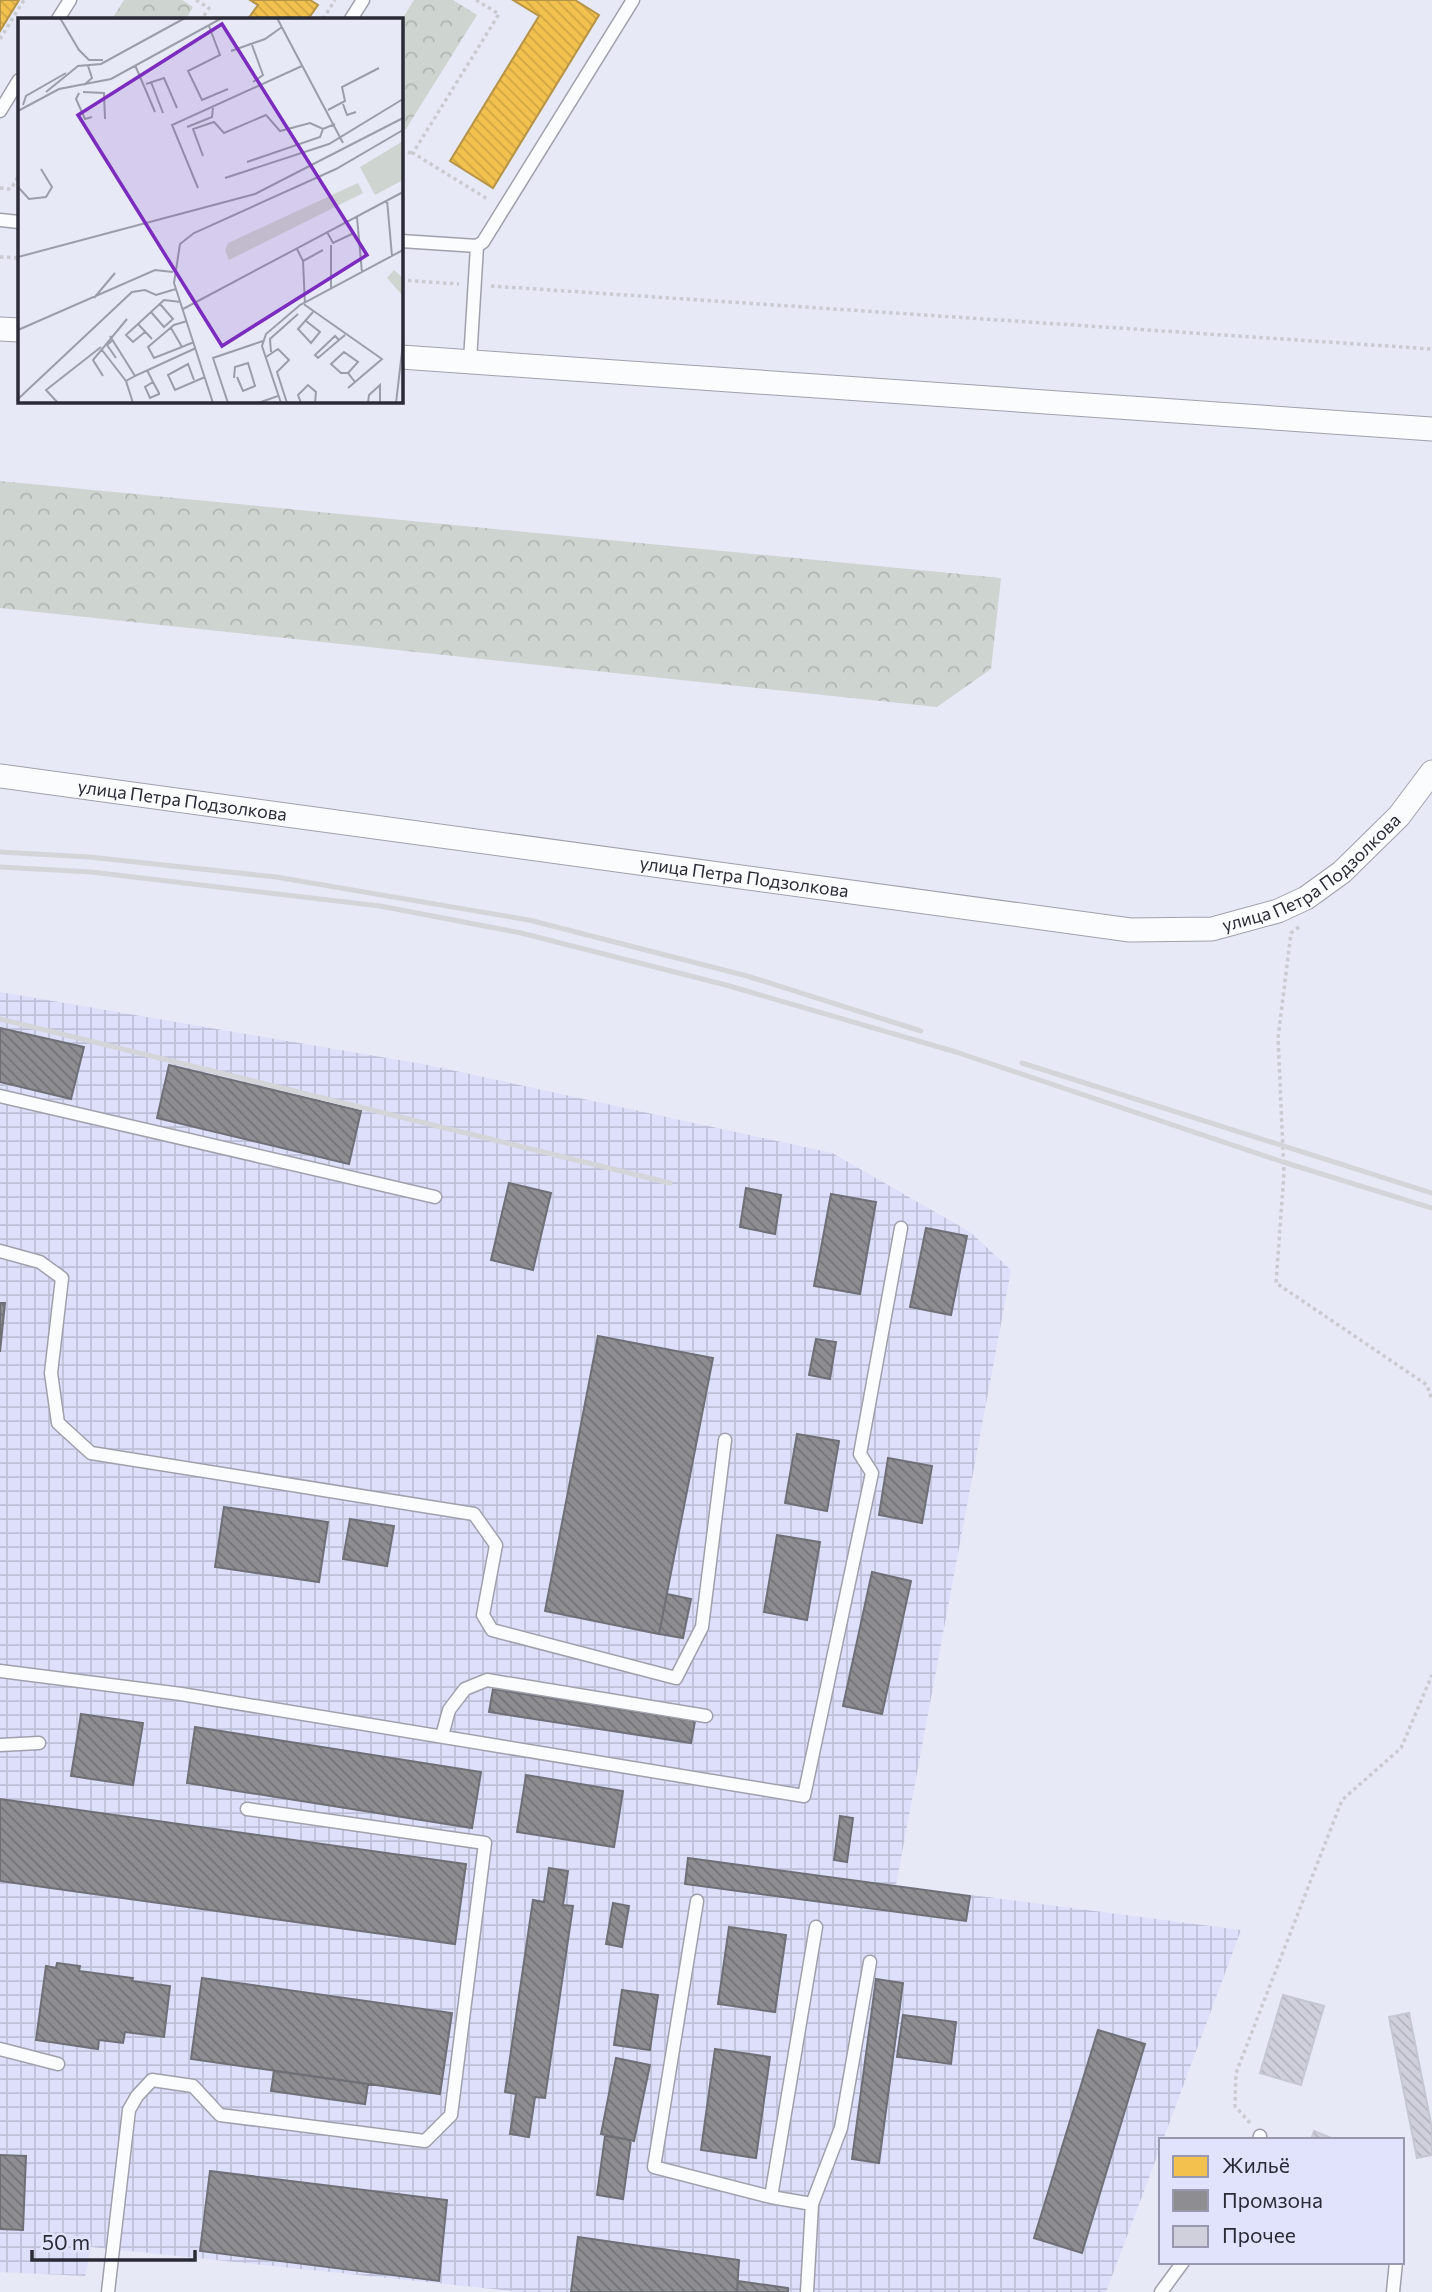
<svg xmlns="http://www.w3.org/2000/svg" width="1432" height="2292" viewBox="0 0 1432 2292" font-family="Commissioner,sans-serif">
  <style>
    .industrial { fill: url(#industrial-grid) }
    .park { fill: url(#park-crowns) }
    .homes { fill: url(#homes-back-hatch); stroke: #b69447; stroke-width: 2 }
    .industry { fill: url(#industry-back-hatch); stroke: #6f7077; stroke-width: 2 }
    .building { fill: url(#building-back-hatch); stroke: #c5c7d3; stroke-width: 2 }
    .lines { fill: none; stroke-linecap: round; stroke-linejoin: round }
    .service-casing { stroke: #a0a0ac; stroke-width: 15 }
    .minor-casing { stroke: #a0a0ac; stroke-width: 25 }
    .path { stroke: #cacbd0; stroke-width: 3.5; stroke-dasharray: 3.5 3.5; stroke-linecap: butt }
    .service { stroke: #fbfcfe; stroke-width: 12 }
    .minor { stroke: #fbfcfe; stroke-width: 23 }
    .rail { stroke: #d4d5d8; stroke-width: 5 }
    .labels { text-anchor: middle; stroke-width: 7; stroke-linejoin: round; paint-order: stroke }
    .street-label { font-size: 18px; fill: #2a2b37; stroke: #e1e3fd }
    .inset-road { fill: none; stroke: #9b9daa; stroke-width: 2 }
    .view { fill: #7b2cbf; fill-opacity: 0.15; stroke: #7b2cbf; stroke-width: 3.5 }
    .inset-edge { fill: none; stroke: #2a2b37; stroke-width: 3.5 }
  </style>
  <defs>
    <pattern id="industrial-grid" width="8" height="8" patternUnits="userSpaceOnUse" patternTransform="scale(1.75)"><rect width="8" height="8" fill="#dddffb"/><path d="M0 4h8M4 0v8" fill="none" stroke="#bec0d8"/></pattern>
    <pattern id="park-crowns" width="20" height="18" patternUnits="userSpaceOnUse" patternTransform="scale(1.75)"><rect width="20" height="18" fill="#ced4d0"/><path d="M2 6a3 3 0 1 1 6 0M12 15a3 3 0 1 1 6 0" fill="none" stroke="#b1b6b3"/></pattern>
    <pattern id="homes-back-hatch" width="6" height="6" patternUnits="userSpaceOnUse" patternTransform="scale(1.75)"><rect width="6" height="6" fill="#f2c14e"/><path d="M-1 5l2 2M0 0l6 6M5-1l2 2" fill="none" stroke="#d0a645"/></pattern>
    <pattern id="industry-back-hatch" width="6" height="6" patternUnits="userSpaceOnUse" patternTransform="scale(1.75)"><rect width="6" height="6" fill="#8d8d92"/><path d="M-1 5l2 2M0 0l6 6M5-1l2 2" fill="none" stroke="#737378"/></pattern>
    <pattern id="building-back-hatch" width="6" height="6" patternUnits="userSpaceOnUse" patternTransform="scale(1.75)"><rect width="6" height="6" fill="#cfd0dc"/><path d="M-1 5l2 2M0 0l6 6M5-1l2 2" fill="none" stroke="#b2b3bd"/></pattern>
  </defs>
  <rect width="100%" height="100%" fill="#e7e9f7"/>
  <path class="industrial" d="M0,992L428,1065L832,1153L970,1232L1011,1270L896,1885L1241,1930L1163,2140H1161V2146L1106,2292H522L91,2247L85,2276L0,2272Z"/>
  <path class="park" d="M124,0H182L193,7L186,19H112Z
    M414,0H453L477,15L401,137V21Z
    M0,481L1001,578L991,669L937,707L0,608Z"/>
  <path class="homes" d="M0,0H19L0,31Z
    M250,0H310L318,5L308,19H248L258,5Z
    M513,0H575L599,15L493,188L450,161L539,16Z"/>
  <path class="industry" d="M0,1028L84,1047L71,1099L0,1082Z
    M169,1065L361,1111L349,1164L157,1118Z
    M509,1183L551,1193L533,1270L491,1260Z
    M746,1188L781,1195L775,1234L740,1227Z
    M831,1194L876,1202L860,1294L814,1286Z
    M926,1228L967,1236L951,1315L910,1307Z
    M0,1303H5L0,1352Z
    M598,1336L713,1358L659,1634L545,1611Z
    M816,1339L836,1342L830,1379L809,1375Z
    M797,1434L839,1441L827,1511L785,1503Z
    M888,1458L932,1466L922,1523L879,1515Z
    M224,1507L328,1522L319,1582L215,1567Z
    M350,1519L394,1526L387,1566L343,1559Z
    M777,1535L820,1542L807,1620L764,1612Z
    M872,1572L911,1581L882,1714L843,1706Z
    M667,1594L691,1599L683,1638L659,1634Z
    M493,1689L695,1721L691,1743L489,1712Z
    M81,1714L143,1723L133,1785L71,1776Z
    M195,1727L481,1772L472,1828L187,1783Z
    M526,1775L623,1791L614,1847L517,1832Z
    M0,1799L466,1864L455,1944L0,1881Z
    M840,1816L853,1818L847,1862L834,1860Z
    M688,1858L970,1896L966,1921L685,1884Z
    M549,1868L568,1871L563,1905L573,1906L545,2098L535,2097L529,2137L510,2134L516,2094L505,2092L533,1900L544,1902Z
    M613,1903L629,1906L622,1947L606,1944Z
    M729,1927L786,1935L775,2012L718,2004Z
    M57,1963L80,1966L79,1971L133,1978L132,1981L170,1986L164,2037L125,2032L123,2043L99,2040L98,2049L36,2040L46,1966L56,1968Z
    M202,1978L452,2013L440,2094L191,2059Z
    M876,1979L903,1983L879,2163L852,2159Z
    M622,1990L658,1995L650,2050L614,2045Z
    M903,2015L956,2022L951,2064L897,2057Z
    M1098,2030L1145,2044L1082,2253L1034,2238Z
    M715,2049L770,2057L756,2158L701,2150Z
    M616,2058L650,2065L634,2141L601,2134Z
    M274,2071L368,2084L365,2104L271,2091Z
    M605,2136L631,2140L623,2199L597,2195Z
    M0,2155L26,2156L23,2230L0,2229Z
    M210,2171L447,2200L439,2281L200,2251Z
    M578,2237L739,2260L737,2292H571Z
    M738,2281L788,2288V2292H737Z"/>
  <path class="building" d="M1283,1995L1324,2006L1301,2085L1260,2073Z
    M1409,2013L1432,2128V2155L1417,2158L1389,2017Z
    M1314,2131L1336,2140H1311Z"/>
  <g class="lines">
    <defs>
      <path id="service" d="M58,19L70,0
        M351,19L363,0
        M0,111L19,80
        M0,220L19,222
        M401,241L477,246L470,361
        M477,246L483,242L633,0
        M0,1096L435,1197
        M0,1251L40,1262L62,1278L51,1373L58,1423L91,1453L474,1514L496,1545L483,1615L492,1630L676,1678L702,1627L725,1440
        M0,1671L181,1694L804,1796L872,1473L860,1454L901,1228
        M442,1736L449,1710L465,1689L487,1680L706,1716
        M0,1745L39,1743
        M697,1901L654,2167L771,2197L812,2204
        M0,2049L58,2064
        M1259,2140L1260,2136
        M771,2197L816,1927
        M108,2292L129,2110L137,2096L152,2080L193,2086L220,2115L425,2141L451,2115L485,1843L247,1809
        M807,2292L812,2204L841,2128L870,1962
        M1161,2292L1183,2262
        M1393,2292L1396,2262"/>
      <g id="minor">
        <path d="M0,329L19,330"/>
        <path d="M401,357L1432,429"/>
        <path id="s1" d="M0,776L1130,930L1212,929L1278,911L1306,898L1342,872L1399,816L1432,772"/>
      </g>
    </defs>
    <use href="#service" class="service-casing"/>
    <use href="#minor" class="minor-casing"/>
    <path class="path" d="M196,0L209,8L202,19
      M476,0L499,14L413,153L489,200
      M323,19L335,0
      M0,39L24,0
      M401,151L413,153
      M0,188L11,189L19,175
      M0,257L19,258
      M401,280L459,284
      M491,286L1432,349
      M1299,927L1291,933L1278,1038L1284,1173L1276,1283L1427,1385L1432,1400
      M1250,2123L1235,2106L1236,2073L1342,1800L1401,1748L1432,1675"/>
    <use href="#service" class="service"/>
    <use href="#minor" class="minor"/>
    <path class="rail" d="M0,852L89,857L276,877L529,920L747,976L921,1031
      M0,867L91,872L380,906L521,933L726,985L956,1052L1283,1162L1432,1208
      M0,1019L670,1183
      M1022,1063L1432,1193"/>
  </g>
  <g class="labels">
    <g class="street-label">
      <text dy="6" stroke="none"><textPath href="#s1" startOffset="184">улица Петра Подзолкова</textPath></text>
      <text dy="6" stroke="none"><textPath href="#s1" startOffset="1339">улица Петра Подзолкова</textPath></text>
      <text dy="6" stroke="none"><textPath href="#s1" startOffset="751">улица Петра Подзолкова</textPath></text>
    </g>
  </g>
  <g transform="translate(18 18)">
    <rect width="385" height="385" fill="#e7e9f7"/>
    <path d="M385,123V162L357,177L342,149Z" fill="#ced4d0"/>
    <path d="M340,165L345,175L211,242L207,232L210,225Z" fill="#ced4d0"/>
    <path d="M376,252L385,260V278L369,260Z" fill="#ced4d0"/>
    <path class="inset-road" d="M42,0L61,32M259,0L325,125M191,8L202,37L170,53L184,82L210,71M234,27L245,57L235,64M60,31L71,42H85M213,33L247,21L264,9M117,47L137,94M133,64L145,95M128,66L146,60L159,90M66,67L74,60L70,48M28,74L60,48L83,46L167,0M65,74L86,75L87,101M61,75L58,81L67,101L74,99M325,86L329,97L338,94M5,87L8,78L48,55M310,92L327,83L324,69L361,50M0,93L41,71L93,61L204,0M169,109L194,99L195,90M185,138L175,111L196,104L206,115L248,97L262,113L292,105L305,111L317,106M229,144L302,119L305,111M207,160L311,126L385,81M0,169L11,181L28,179L34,169L23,151M180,170L154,107L284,48M369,182L374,238M339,199L344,255M309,214L315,225L336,215M279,231L285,243L305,232M0,239L237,176L385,100M285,243L287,287L364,341L330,370M313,270V227M76,280L97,255M165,291L385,174M133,294L146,282L163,284M288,303L302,314L293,325L280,311L295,294M120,306L108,317L115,324L127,314M153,310L164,329L176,324M0,312L137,252L155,254M92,318L117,358L178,330M134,321L120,306L133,294L146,309L155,301L142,286M95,322L89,327L98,340M321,322L317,318L297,337L300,340L321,322L327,317M164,329L136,340L130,329L156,307L169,303M84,332L108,363M253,334L252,321L280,296M248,339L260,331L271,342L259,354L269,385M129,352L135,364L141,375V376L132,380L127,369L135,364M330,355H323L313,346L326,334L340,344L330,355L337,364M85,358L75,342L109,301M216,360L217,349L230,345L237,368L225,373L219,359M176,362L170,346L150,357L157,372L187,359M0,381L114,274L127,272L138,277L158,271M40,385L28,372L83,329M115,385L108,363L117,358M195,385L156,265L162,226L176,215L318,151L385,112M210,385L195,340L245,323M240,385L260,378M263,385L244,328L248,316L282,287L385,232M283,385L280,377L290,367L298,374L297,385M350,385L351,377L362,367V385M378,385L385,325"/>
    <path class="view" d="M204,6L349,237L204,328L60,97Z"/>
    <rect width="385" height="385" class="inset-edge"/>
  </g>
  <rect x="1159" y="2138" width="245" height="126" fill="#e1e3fd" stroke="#9899ae" stroke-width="2"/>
  <rect x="1173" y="2156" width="35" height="21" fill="#f2c14e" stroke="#9899ae" stroke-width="2"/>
  <text x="1222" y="2173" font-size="21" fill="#2a2b37">Жильё</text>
  <rect x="1173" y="2190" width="35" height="21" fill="#8d8d92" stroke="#9899ae" stroke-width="2"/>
  <text x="1222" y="2208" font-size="21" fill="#2a2b37">Промзона</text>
  <rect x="1173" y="2226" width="35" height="21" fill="#cfd0dc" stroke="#9899ae" stroke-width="2"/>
  <text x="1222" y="2243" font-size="21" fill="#2a2b37">Прочее</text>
  <path d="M32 2250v10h163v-10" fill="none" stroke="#2a2b37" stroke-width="3.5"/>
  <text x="42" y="2250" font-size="21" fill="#2a2b37" stroke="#e1e3fd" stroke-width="5" paint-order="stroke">50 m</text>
</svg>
